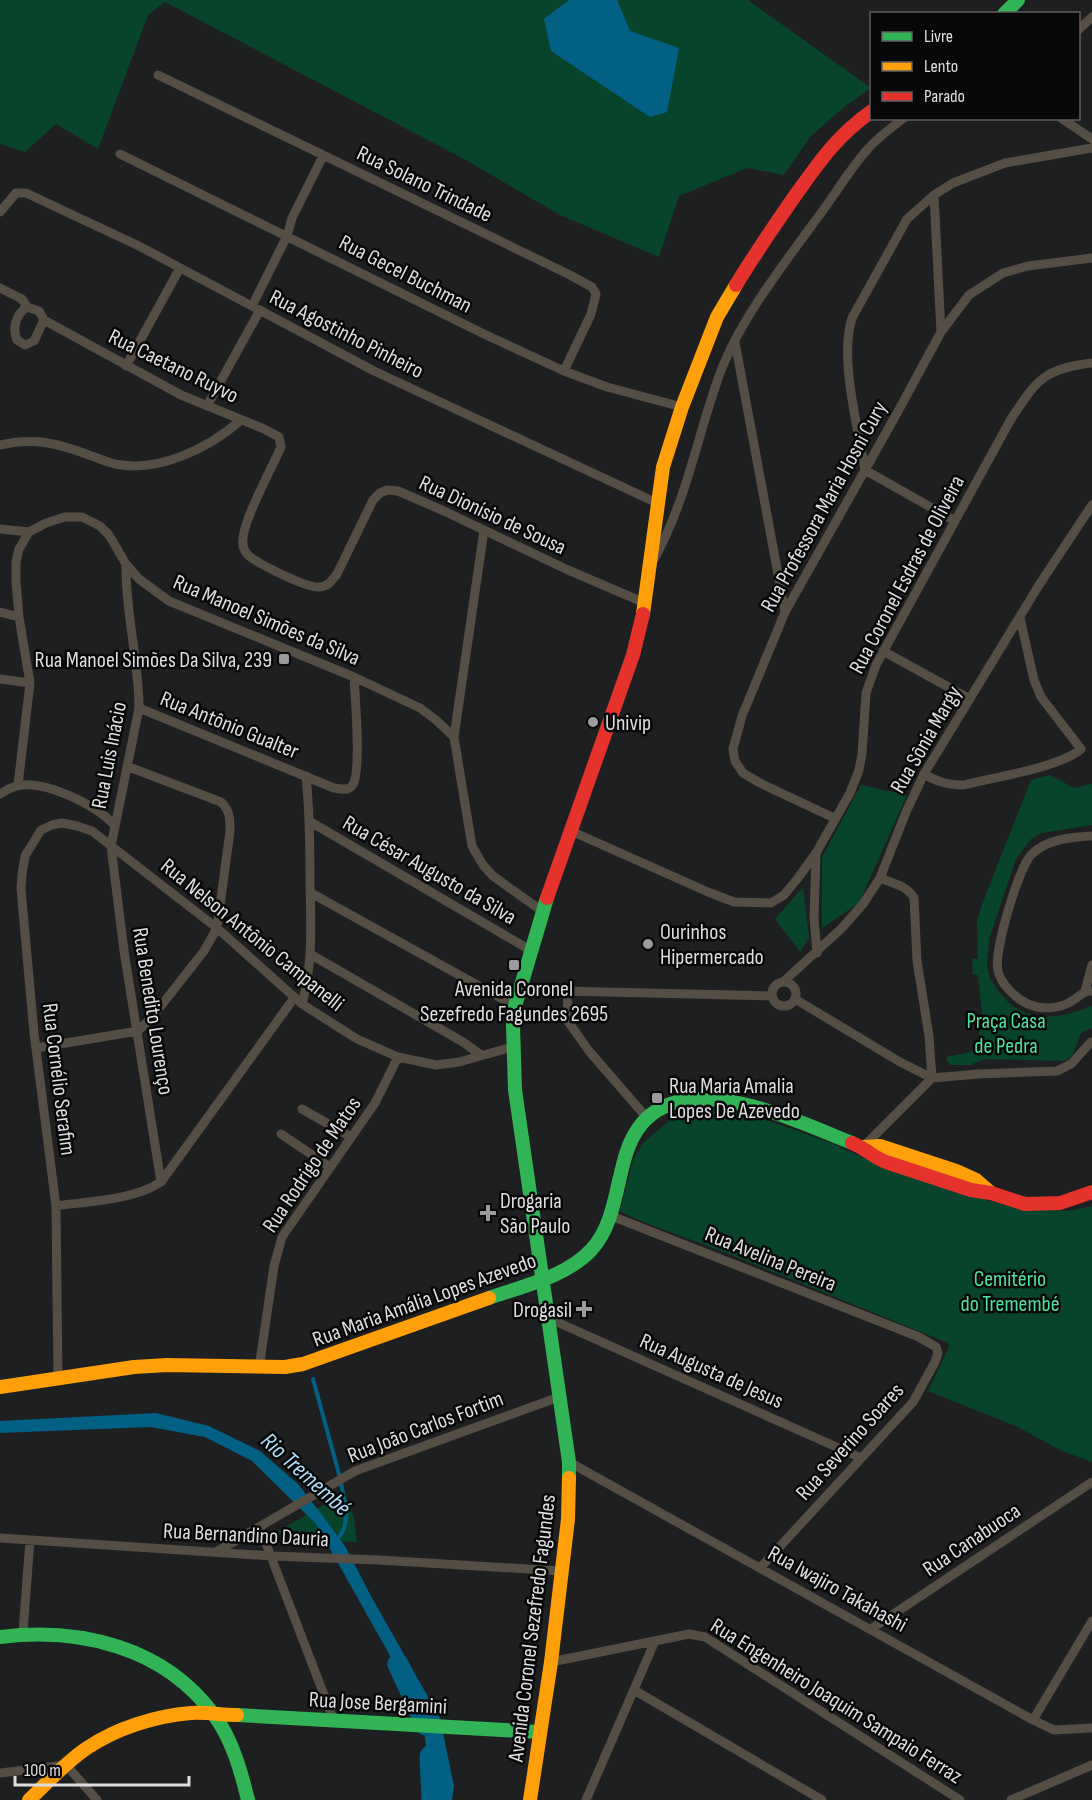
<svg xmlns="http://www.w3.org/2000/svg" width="1092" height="1800" viewBox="0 0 1092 1800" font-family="'Sofia Sans Condensed',sans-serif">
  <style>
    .green { fill: #08442c }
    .water { fill: #036085 }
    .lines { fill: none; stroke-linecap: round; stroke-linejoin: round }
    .stream { stroke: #036085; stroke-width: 4 }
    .river { stroke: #036085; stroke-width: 21 }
    .street { stroke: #544e45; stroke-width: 9 }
    .fast { stroke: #30b455; stroke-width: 14 }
    .slow { stroke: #ff9f0a; stroke-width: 14 }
    .jam { stroke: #e5322d; stroke-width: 14 }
    .poi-dot { fill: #9b9b9d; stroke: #080809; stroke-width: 2 }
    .labels { text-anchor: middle; stroke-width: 5; stroke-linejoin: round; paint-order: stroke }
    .street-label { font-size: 22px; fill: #dedee1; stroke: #080809 }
    .poi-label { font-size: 22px; fill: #dedee1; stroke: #080809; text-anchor: start }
    .park-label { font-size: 22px; fill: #4fe29f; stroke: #080809 }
    .water-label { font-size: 24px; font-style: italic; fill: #aeddfa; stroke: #080809 }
  </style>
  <rect width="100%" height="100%" fill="#1e1f20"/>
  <path class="green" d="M0,0H748L871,88L844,107L810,137L784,175L747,168L679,196L659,257L560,215L464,159L165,2L148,15L98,149L56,124L25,152L0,144Z
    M1050,775L1074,788L1092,784V825L1042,833L1031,839L1016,859L989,939L987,965L990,980L992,981C1016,1024 1051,1022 1092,1006V1028L1081,1033C1076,1044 1076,1056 1064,1061L984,1059L970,1065H949L946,1057L979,1050V1027L982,1014L978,975H973L972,959H978L977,922L981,907L1031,780Z
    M861,785L907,795L859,903L822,928V857Z
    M803,887L809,938L800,952L775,919Z
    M711,1106L739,1110L831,1143L875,1163L983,1199L1017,1208L1070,1211L1092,1206V1462L1060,1450L1018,1427L928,1391L949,1347L948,1343L729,1254L643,1222L620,1211L633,1160L643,1143L677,1114L688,1109Z
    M344,1493L354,1517L357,1542L280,1539L277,1532Z"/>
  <path class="water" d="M569,0H617L630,31L679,48L667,112L650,117L551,51L544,19Z
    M156,1413L209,1426L260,1451L298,1484L322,1515L345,1546L372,1598L440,1718L454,1786L452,1800H434L422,1718L411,1693L316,1524L252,1461L205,1437L151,1427L0,1433V1421Z"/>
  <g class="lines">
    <path class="stream" d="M313,1379L339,1474L347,1511L344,1529L339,1537"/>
    <path class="river" d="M398,1664L426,1725
      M430,1756L432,1800"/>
    <path class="street" d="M1078,30L1092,17
      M158,75L568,274L592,287L596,294L591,314L564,371
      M1061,118L1092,139
      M120,154L484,334L564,371L607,387L682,407
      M934,195L941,332
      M0,212L16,193H26L139,246L374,371L657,503
      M0,288L22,299L27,307
      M252,306L287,236L292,218L323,156
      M27,307L39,311L44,320L34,341L25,345L17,340C12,328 16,314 27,307Z
      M44,320L181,395L264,429L279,437L281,447C273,466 240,525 243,544C243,548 246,553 249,556C259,564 308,589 320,587C329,586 332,580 337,574L373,500L380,493L387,490L398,491L444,511L568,570L645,603
      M735,342L785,612
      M126,366L180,268
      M207,406L260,310
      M0,445C34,437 57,443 89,455C98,458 107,462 115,464C159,473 209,448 241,420
      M955,521L865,470C858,427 839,358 852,318L907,219L934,195L953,183L1005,163L1092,148
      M0,529L29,532
      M653,561C686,503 697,437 719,376C739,321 781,268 815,221C833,198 847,173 866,151C877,138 891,128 904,118
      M126,564C125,612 139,660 139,708L111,846L124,951L161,1182
      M0,612L19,617
      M883,651L970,699
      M0,679L30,683
      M139,708L334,788C340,789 348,791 352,786C362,775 355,696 354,677
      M454,737L484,530
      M924,774C938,782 948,785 964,785C994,777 1059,768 1081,749L1041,697L1034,680L1020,618
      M18,785L30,683L19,617L16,582V562L19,549L29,532L46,523L65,517H82L100,526L109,535L126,564L139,579L169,601L354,677L420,708L436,720L454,737L472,846L483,865L493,876L542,911
      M0,794C5,791 11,787 17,786C43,779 97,805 114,825
      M834,818L760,783L743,773L735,761L733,749L742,716L785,612L896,415L941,332L969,295L1003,273L1028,266L1092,258
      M309,821L530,950
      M571,831L708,892L734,902L771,903L784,895L798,878L816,853L850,793L859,770L862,754L866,693L876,665L1011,419C1037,380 1043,369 1092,363
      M1092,836C1072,837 1047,839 1032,854C1019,866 993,953 998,971C1001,984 1016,999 1028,1004C1042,1010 1059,1009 1072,1001C1080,996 1083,991 1092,991
      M816,853L814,918L817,953
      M311,893L515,1006
      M310,954L463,1042L481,1055
      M783,982L842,928L863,904L880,878L906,812L924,774L1039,585L1092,505
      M772 994a12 12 0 1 1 24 0a12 12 0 1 1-24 0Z
      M519,990L772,996
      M568,991L567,1020L589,1051L647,1118
      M1085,991L1092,965
      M795,999L900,1062L932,1078L978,1074L1057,1071L1071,1064L1091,1042
      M302,1004C313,965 311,924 310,884C310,848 310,812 306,776
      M36,1048L138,1031L153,1016L204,951L217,928L230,831C230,818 230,811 221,802L129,767
      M302,1109L351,1137
      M281,1134L330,1167
      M863,1147L932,1078L929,1036L917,961L914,898C907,886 893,883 880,878
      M56,1206C90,1201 131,1201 161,1182L294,998
      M609,1215L919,1337L936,1347L938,1353L935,1362L913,1402L761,1567
      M548,1318L861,1458
      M259,1368L274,1266L282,1237L375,1103L398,1057
      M58,1379L56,1206L34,1033L21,889L22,874L25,856L41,830L52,825L62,823L77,826L92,831L217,928L302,1004L357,1039L398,1057L436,1065L459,1062L512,1047
      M569,1462L1033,1720L1054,1730L1092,1728
      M260,1528L334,1721
      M0,1538L272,1556L379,1560L561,1571
      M216,1552L355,1471L559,1397
      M871,1629L1092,1482
      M23,1632L30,1540
      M551,1662L689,1634L705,1637L960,1800
      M634,1690L822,1800
      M1033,1720L1092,1621
      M0,1773L66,1765L97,1800
      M586,1800L655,1641
      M1011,1800L1092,1765"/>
    <path class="fast" d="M1004,14L1018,0
      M547,898L515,1006L513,1025L515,1090L569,1462V1478
      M489,1298C522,1286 567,1277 592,1249C615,1224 616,1183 627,1151C660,1054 789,1118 852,1143
      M0,1637C80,1627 164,1647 214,1715C232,1739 241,1771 248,1800
      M237,1715L539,1732"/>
    <path class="slow" d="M643,614L663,467L682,407L717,317L736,285
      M863,1147L880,1146L956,1171L976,1180L991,1193
      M0,1387L134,1367L167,1365L285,1367L303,1364L489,1298
      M29,1800C48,1782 66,1762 87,1748C117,1728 155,1716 191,1713C206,1712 222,1715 237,1715
      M530,1800L551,1662L568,1519L569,1478"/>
    <path class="jam" d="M736,285C754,255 773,228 792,200C818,164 835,137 872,111
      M547,898L633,655L643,614
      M852,1143C865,1148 873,1157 886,1162L971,1190L991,1193L1025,1204L1060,1203L1092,1192"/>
  </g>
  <g class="poi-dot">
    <rect x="278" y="653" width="12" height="12" rx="3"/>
    <circle cx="593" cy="722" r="6"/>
    <circle cx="648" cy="944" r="6"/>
    <rect x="508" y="959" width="12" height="12" rx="3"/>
    <rect x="651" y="1092" width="12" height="12" rx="3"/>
    <path d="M485 1204h6v6h6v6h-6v6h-6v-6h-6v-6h6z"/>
    <path d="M581 1300h6v6h6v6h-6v6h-6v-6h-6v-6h6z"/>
  </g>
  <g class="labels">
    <g class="street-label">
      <text transform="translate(425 183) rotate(26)" y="8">Rua Solano Trindade</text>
      <text transform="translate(406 273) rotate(27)" y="8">Rua Gecel Buchman</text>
      <text transform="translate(347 333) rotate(27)" y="8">Rua Agostinho Pinheiro</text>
      <text transform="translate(174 365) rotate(26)" y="8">Rua Caetano Ruyvo</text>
      <text transform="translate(823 506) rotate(-61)" y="8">Rua Professora Maria Hosni Cury</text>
      <text transform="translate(493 514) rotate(25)" y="8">Rua Dionísio de Sousa</text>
      <text transform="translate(906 574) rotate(-62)" y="8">Rua Coronel Esdras de Oliveira</text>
      <text transform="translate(267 619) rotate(23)" y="8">Rua Manoel Simões da Silva</text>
      <text transform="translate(230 724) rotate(22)" y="8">Rua Antônio Gualter</text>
      <text transform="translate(925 739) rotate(-60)" y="8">Rua Sônia Margy</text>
      <text transform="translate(108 755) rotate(-79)" y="8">Rua Luis Inácio</text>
      <text transform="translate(430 869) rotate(30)" y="8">Rua César Augusto da Silva</text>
      <text transform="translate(253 934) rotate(39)" y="8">Rua Nelson Antônio Campanelli</text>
      <text transform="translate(154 1011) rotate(81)" y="8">Rua Benedito Lourenço</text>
      <text transform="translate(60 1079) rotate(83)" y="8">Rua Cornélio Serafim</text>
      <text transform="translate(311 1164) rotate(-56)" y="8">Rua Rodrigo de Matos</text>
      <text transform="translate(771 1258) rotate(22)" y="8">Rua Avelina Pereira</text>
      <text transform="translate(424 1299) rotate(-20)" y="8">Rua Maria Amália Lopes Azevedo</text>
      <text transform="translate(712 1370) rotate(24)" y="8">Rua Augusta de Jesus</text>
      <text transform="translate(425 1426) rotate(-21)" y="8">Rua João Carlos Fortim</text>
      <text transform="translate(849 1441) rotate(-48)" y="8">Rua Severino Soares</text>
      <text transform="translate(246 1534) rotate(3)" y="8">Rua Bernandino Dauria</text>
      <text transform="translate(971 1539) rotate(-34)" y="8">Rua Canabuoca</text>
      <text transform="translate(838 1588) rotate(29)" y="8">Rua Iwajiro Takahashi</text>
      <text transform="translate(531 1628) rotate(-83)" y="8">Avenida Coronel Sezefredo Fagundes</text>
      <text transform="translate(837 1700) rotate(32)" y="8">Rua Engenheiro Joaquim Sampaio Ferraz</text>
      <text transform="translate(378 1702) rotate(3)" y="8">Rua Jose Bergamini</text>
    </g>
    <g class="poi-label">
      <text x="272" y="667" text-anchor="end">Rua Manoel Simões Da Silva, 239</text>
      <text x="605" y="730">Univip</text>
      <text x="660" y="939">Ourinhos<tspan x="660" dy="25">Hipermercado</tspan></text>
      <text x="514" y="996" text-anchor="middle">Avenida Coronel<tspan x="514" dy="25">Sezefredo Fagundes 2695</tspan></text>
      <text x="669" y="1093">Rua Maria Amalia<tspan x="669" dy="25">Lopes De Azevedo</tspan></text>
      <text x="500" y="1208">Drogaria<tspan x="500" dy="25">São Paulo</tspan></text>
      <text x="572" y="1317" text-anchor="end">Drogasil</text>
    </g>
    <g class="park-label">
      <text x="1006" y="1028">Praça Casa<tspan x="1006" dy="25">de Pedra</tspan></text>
      <text x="1010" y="1286">Cemitério<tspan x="1010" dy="25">do Tremembé</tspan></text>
    </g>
    <g class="water-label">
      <text transform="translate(306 1474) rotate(42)" y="8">Rio Tremembé</text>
    </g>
  </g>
  <rect x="870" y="12" width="210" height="108" fill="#080809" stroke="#5e5e5f" stroke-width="1.5"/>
  <rect x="882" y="32" width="30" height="9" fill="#30b455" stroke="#5e5e5f" stroke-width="1.5"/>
  <text x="924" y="42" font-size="18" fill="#dedee1">Livre</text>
  <rect x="882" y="62" width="30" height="9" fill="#ff9f0a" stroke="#5e5e5f" stroke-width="1.5"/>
  <text x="924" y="72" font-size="18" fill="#dedee1">Lento</text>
  <rect x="882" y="92" width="30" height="9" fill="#e5322d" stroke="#5e5e5f" stroke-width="1.5"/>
  <text x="924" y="102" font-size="18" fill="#dedee1">Parado</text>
  <path d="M15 1776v9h174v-9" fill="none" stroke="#dedee1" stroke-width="3"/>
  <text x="24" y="1776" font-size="18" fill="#dedee1" stroke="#080809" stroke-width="4.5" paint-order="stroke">100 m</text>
</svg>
